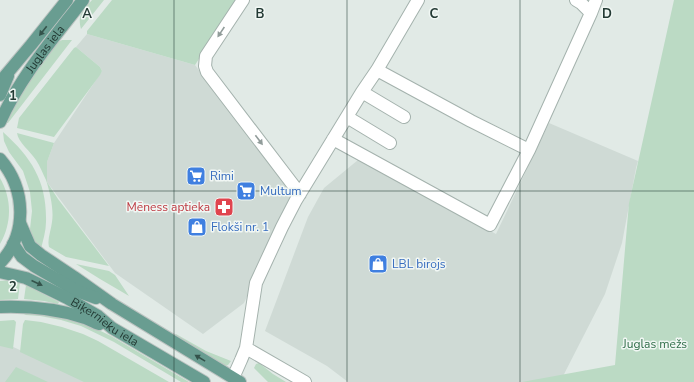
<svg xmlns="http://www.w3.org/2000/svg" width="694" height="382" viewBox="0 0 694 382" font-family="'Nunito Sans',sans-serif">
  <style>
    .built { fill: #cfdad5 }
    .green { fill: #bbdac4 }
    .lines { fill: none; stroke-linecap: round; stroke-linejoin: round }
    .minor-casing { stroke: #a4b2ad; stroke-width: 14 }
    .major-casing { stroke: #bdc4c2; stroke-width: 14 }
    .minor { stroke: #fff; stroke-width: 12 }
    .major { stroke: #699d91; stroke-width: 12 }
    .oneway { fill: #34534b }
    .oneway2 { fill: #919c9a }
    .grid { fill: none; stroke: #233a34; stroke-width: 1; stroke-opacity: 0.55 }
    .labels { text-anchor: middle; stroke-width: 3; stroke-linejoin: round; paint-order: stroke }
    .street-label { font-size: 12px; fill: #233a34; stroke: #f1f7f4 }
    .shop-label { font-size: 12px; fill: #366cbe; stroke: #f1f7f4; text-anchor: start }
    .health-label { font-size: 12px; fill: #be3a42; stroke: #f1f7f4; text-anchor: end }
    .park-label { font-size: 12px; fill: #306e49; stroke: #f1f7f4 }
    .grid-label { font-size: 13px; text-anchor: middle; font-weight: bold; fill: #233a34; stroke: #f1f7f4; stroke-width: 3; stroke-linejoin: round; paint-order: stroke }
  </style>
  <rect width="100%" height="100%" fill="#e1eae6"/>
  <path class="built" d="M87,34L195,65L272,168L294,197L288,207L244,303L203,334L115,273L47,182V162L54,143L102,71L100,67L76,47Z
    M549,123L638,161L636,168L622,243L605,294L560,382H348L327,366L265,331L308,217L324,188L358,160L496,234Z
    M0,341L53,365L89,382H0Z"/>
  <path class="green" d="M92,0H104L81,29C77,14 83,11 92,0Z
    M112,0H237L195,65L87,34V31Z
    M674,0H694V382H522L615,365L629,203Z
    M62,40H72L8,123H6L13,105L55,44Z
    M76,47L100,67L102,71L100,75L54,137L17,128L19,118L74,48Z
    M3,132C32,158 47,182 46,222C46,231 43,240 41,249L35,244L30,229L32,211L30,192L23,171L9,152L4,141Z
    M17,133L54,143L47,162V182L58,199L109,266L66,257L49,247C47,239 51,231 52,222C54,210 50,192 46,180C43,174 40,166 36,160C31,152 18,142 17,133Z
    M0,178C12,199 12,223 0,244Z
    M76,264L109,271L115,275L129,296L100,279Z
    M11,280L20,282L18,299L0,300V281Z
    M26,285L59,302L58,304L44,301L24,299Z
    M24,311L80,321L111,336L189,382H181L114,342L81,326L61,320L40,316L26,315L24,314Z
    M14,320L16,322L13,349L0,346V321Z
    M25,320L41,322L62,327L83,334L98,341L169,382H84L20,352L23,324Z
    M176,334L206,351L231,361L228,365L225,366L209,359L175,335Z
    M259,363L273,374L286,382H268L254,368L256,364Z
    M16,367L48,382H5Z"/>
  <g class="lines">
    <defs>
      <path id="minor" d="M243,0L206,56L205,66L207,72L300,194
        M591,13L596,0
        M377,70L471,121L529,150
        M362,92L404,117
        M347,117L390,143
        M333,139L490,225L529,150L591,13L581,3L576,0
        M246,348L305,382
        M233,378L241,360L246,348L256,283L282,227L296,200L362,92L377,70L418,0"/>
      <g id="major">
        <path d="M0,82L31,45L67,0"/>
        <path d="M0,95L8,76"/>
        <path id="s1" d="M0,122C20,77 53,39 83,0"/>
        <path d="M0,159C26,189 28,234 0,263"/>
        <path d="M20,223L30,246L41,255L74,277L112,304L240,382"/>
        <path d="M13,244L22,257L34,266L77,291L96,298"/>
        <path id="s2" d="M0,272L26,278L67,298L98,316L112,328L204,382"/>
        <path d="M0,307C28,306 58,309 85,318C90,320 95,323 99,324"/>
      </g>
    </defs>
    <use href="#minor" class="minor-casing"/>
    <use href="#major" class="major-casing"/>
    <use href="#minor" class="minor"/>
    <use href="#major" class="major"/>
  </g>
  <defs><path id="oneway-solid" d="M-6-.8H1V-3.2L6.5 0L1 3.2V.8H-6Z"/></defs>
  <g class="oneway">
    <use href="#oneway-solid" transform="translate(43 31) rotate(128)"/>
    <use href="#oneway-solid" transform="translate(37 283) rotate(24)"/>
    <use href="#oneway-solid" transform="translate(200 358) rotate(-149)"/>
  </g>
  <g class="oneway2">
    <use href="#oneway-solid" transform="translate(221 32) rotate(124)"/>
    <use href="#oneway-solid" transform="translate(259 140) rotate(53)"/>
  </g>
  <path class="grid" d="M174,0V382M347,0V382M520,0V382M0,191H694"/>
  <defs>
    <symbol id="supermarket-square" viewBox="-11 -11 22 22"><rect x="-9" y="-9" width="18" height="18" rx="4" fill="#3f7fe0" stroke="#f1f7f4"/><path d="M-6-5.5h2.5l.6 2H6L4.5 2H-2.5L-4.4-4H-6ZM-1.5 3.2a1.3 1.3 0 1 0 .1 0ZM3 3.2a1.3 1.3 0 1 0 .1 0Z" fill="#fff"/></symbol>
    <symbol id="pharmacy-square" viewBox="-11 -11 22 22"><rect x="-9" y="-9" width="18" height="18" rx="4" fill="#e0444e" stroke="#f1f7f4"/><path d="M-2-6h4v4h4v4h-4v4h-4v-4h-4v-4h4Z" fill="#fff"/></symbol>
    <symbol id="shop-square" viewBox="-11 -11 22 22"><rect x="-9" y="-9" width="18" height="18" rx="4" fill="#3f7fe0" stroke="#f1f7f4"/><path d="M-5-2.5h2.3a2.7 3.5 0 0 1 5.4 0H5L5.5 6h-11ZM-1.5-2.5h3a1.5 2.3 0 0 0-3 0Z" fill="#fff"/></symbol>
  </defs>
  <g fill-rule="evenodd">
    <use href="#supermarket-square" x="185" y="165" width="22" height="22"/>
    <use href="#supermarket-square" x="235" y="180" width="22" height="22"/>
    <use href="#pharmacy-square" x="213" y="196" width="22" height="22"/>
    <use href="#shop-square" x="186" y="216" width="22" height="22"/>
    <use href="#shop-square" x="367" y="253" width="22" height="22"/>
  </g>
  <g class="labels">
    <g class="street-label">
      <text dy="4" stroke="none"><textPath href="#s1" startOffset="86">Juglas iela</textPath></text>
      <text dy="4" stroke="none"><textPath href="#s2" startOffset="117">Biķernieku iela</textPath></text>
    </g>
    <g class="shop-label">
      <text x="210" y="180">Rimi</text>
      <text x="260" y="195">Multum</text>
      <text x="211" y="231">Flokši nr. 1</text>
      <text x="392" y="268">LBL birojs</text>
    </g>
    <g class="health-label">
      <text x="210" y="211">Mēness aptieka</text>
    </g>
    <g class="park-label">
      <text x="655" y="348">Juglas mežs</text>
    </g>
  </g>
  <g class="grid-label">
    <text x="87" y="18">A</text>
    <text x="260" y="18">B</text>
    <text x="434" y="18">C</text>
    <text x="607" y="18">D</text>
    <text x="13" y="100">1</text>
    <text x="13" y="291">2</text>
  </g>
</svg>
